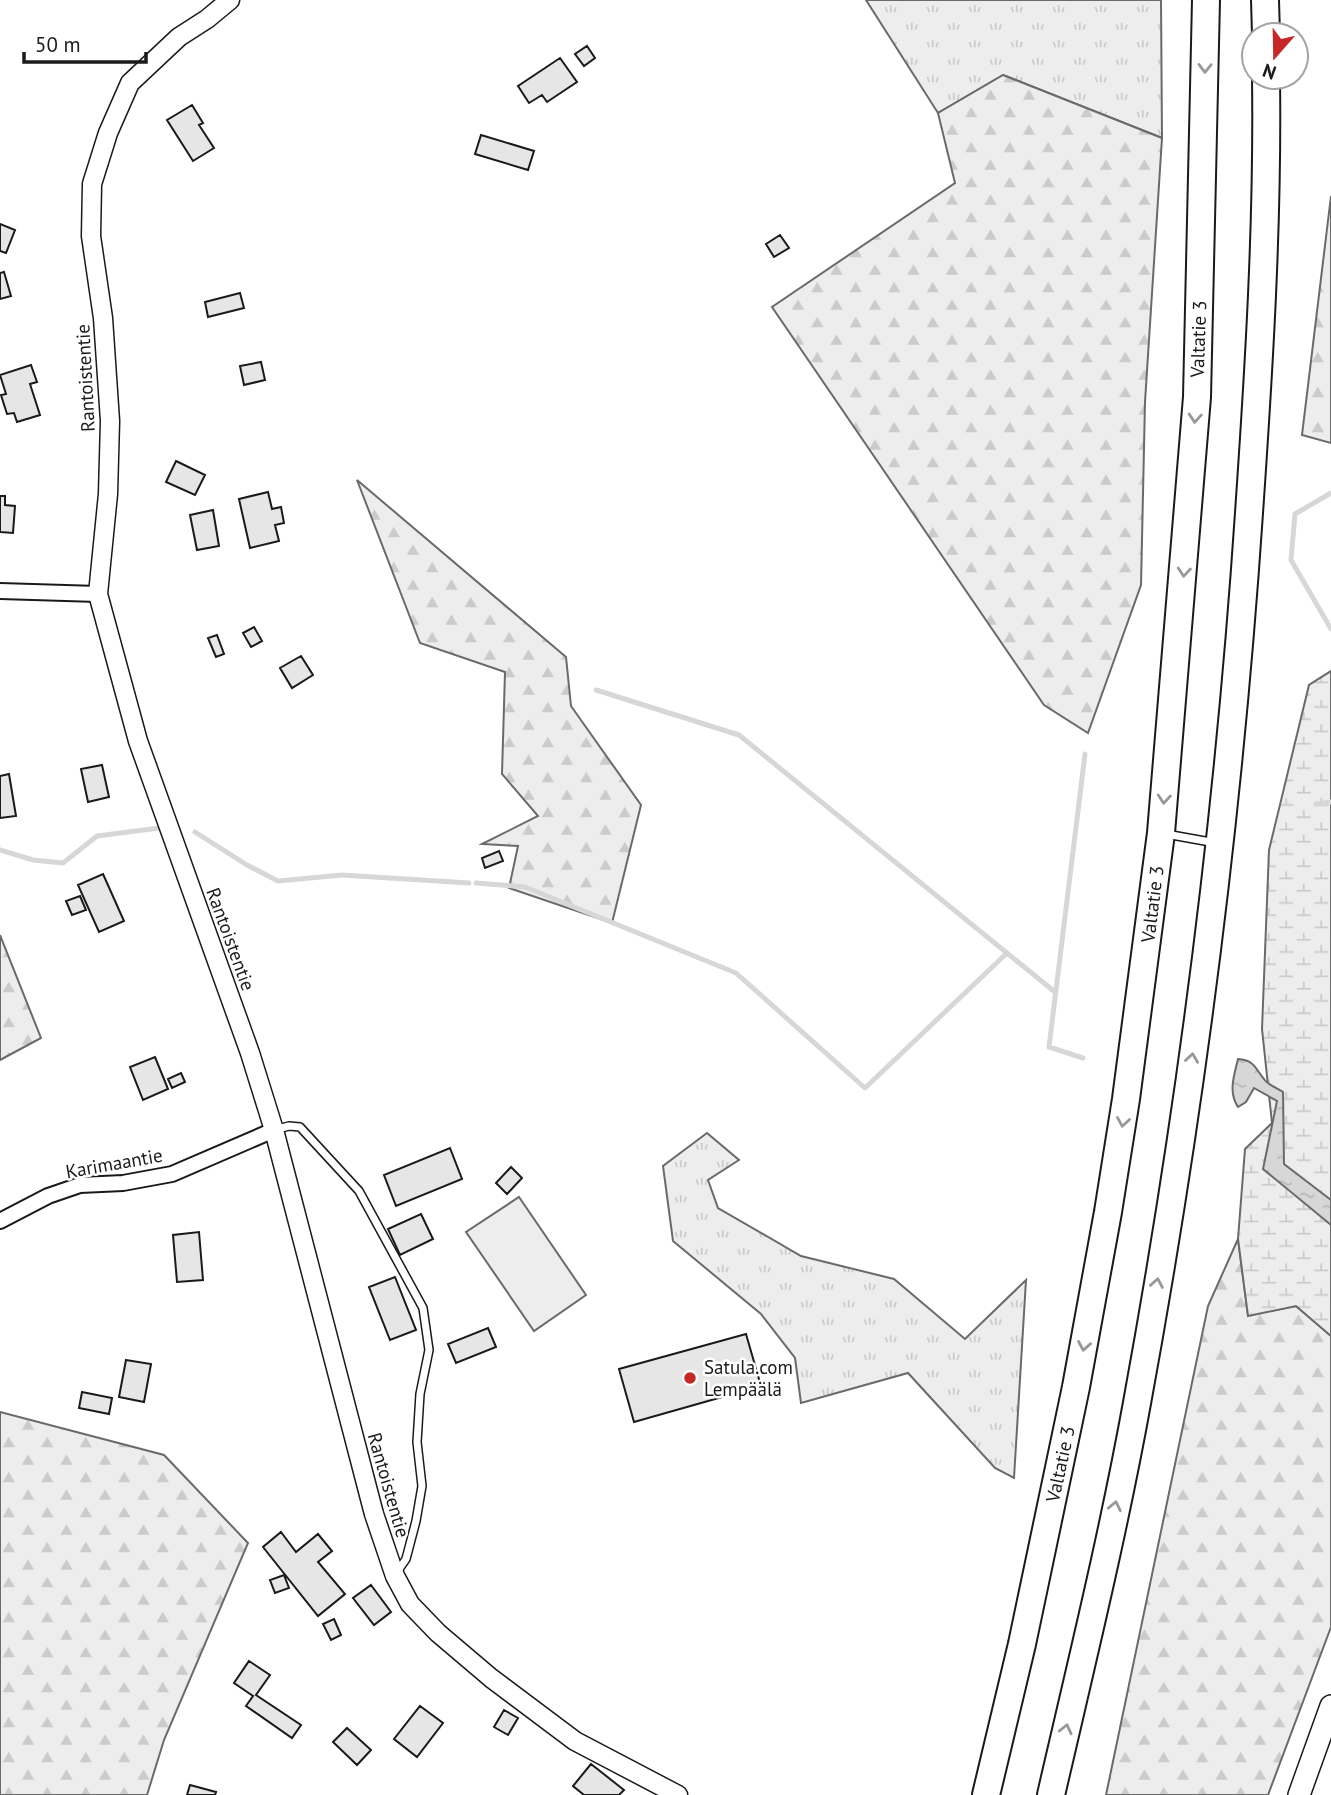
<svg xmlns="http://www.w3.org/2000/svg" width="1331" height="1795" viewBox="0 0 1331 1795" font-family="'PT Sans',sans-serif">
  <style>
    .grass { fill: url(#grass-tufts); stroke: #6a6a6a; stroke-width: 2 }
    .forest { fill: url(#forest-firs); stroke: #6a6a6a; stroke-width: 2 }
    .wetland { fill: url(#wetland-marsh); stroke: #6a6a6a; stroke-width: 2 }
    .park { fill: #ededed; stroke: #6a6a6a; stroke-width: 2 }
    .water { fill: url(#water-ripples); stroke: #6a6a6a; stroke-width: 2 }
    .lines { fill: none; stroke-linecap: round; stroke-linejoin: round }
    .stream { stroke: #d7d7d7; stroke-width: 5 }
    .building { fill: #e6e6e6; stroke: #1a1a1a; stroke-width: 2 }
    .service-casing { stroke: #1a1a1a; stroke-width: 10 }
    .minor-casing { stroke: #1a1a1a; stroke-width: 18 }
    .tertiary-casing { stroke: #1a1a1a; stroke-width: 21 }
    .secondary-casing { stroke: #1a1a1a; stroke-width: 24 }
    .motorway-casing { stroke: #1a1a1a; stroke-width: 30 }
    .service { stroke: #fff; stroke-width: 7 }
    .minor { stroke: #fff; stroke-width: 14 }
    .tertiary { stroke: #fff; stroke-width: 18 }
    .secondary { stroke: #fff; stroke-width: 21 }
    .motorway { stroke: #fff; stroke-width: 26 }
    .oneway { stroke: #989898 }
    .poi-dot { fill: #c62828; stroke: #fff; stroke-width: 2.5 }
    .labels { text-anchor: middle; stroke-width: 5; stroke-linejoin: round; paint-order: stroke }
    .street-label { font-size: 19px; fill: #1a1a1a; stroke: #fff }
    .poi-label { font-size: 19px; fill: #1a1a1a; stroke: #fff; text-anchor: start }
  </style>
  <defs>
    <pattern id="grass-tufts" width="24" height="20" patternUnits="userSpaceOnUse" patternTransform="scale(1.75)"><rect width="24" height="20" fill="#ededed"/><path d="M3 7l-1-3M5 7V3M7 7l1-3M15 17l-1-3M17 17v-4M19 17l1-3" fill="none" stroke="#cbcbcb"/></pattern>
    <pattern id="forest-firs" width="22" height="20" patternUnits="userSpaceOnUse" patternTransform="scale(1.75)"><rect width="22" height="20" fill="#ededed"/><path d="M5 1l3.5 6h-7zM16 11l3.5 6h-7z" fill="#cbcbcb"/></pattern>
    <pattern id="wetland-marsh" width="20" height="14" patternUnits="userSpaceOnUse" patternTransform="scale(1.75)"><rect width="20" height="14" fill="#ededed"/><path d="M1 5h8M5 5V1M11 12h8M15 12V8" fill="none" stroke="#cbcbcb"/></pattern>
    <pattern id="water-ripples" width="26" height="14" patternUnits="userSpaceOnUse" patternTransform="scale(1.75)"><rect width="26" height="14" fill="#d7d7d7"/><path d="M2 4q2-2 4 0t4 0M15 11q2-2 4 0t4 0" fill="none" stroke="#b8b8b8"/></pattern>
  </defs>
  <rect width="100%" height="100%" fill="#fff"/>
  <path class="grass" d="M866,0H1161L1162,138L1003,75L938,113Z
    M707,1133L739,1160L708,1180L718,1208L801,1256L894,1279L965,1339L1026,1280L1014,1478L995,1468L908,1373L801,1403L795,1358L761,1314L673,1241L663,1166Z"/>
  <path class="forest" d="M1003,75L1162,138L1145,402L1141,585L1088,733L1044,705L772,307L955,183L938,113Z
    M1331,196V443L1302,435Z
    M357,480L566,657L571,706L641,805L612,923L509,888L518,846L482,844L538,816L502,774L505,672L420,643Z
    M0,935L41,1038L0,1060Z
    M1238,1239L1248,1315L1296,1306L1331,1336V1627L1268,1795H1106L1208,1306Z
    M0,1412L164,1455L248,1543L164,1740L147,1795H0Z"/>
  <path class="wetland" d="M1331,671V1336L1296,1306L1248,1316L1238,1239L1245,1149L1272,1123L1262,1029L1269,850L1309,685Z"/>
  <path class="park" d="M519,1197L586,1295L534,1331L466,1232Z"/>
  <path class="water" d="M1238,1059C1254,1060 1255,1068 1264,1079C1268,1085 1277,1088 1283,1092L1284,1164L1331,1200V1225L1263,1169L1277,1101L1254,1088L1246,1102L1238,1107C1228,1092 1234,1076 1238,1059Z"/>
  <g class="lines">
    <path class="stream" d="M1331,493L1295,514L1291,560L1331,629
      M596,690L739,735L1055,992
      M1316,804L1331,802
      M195,832L247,865L278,881L342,875L469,883
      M0,850L33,860L63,863L97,836L167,827
      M476,883L525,887L736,973L865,1088L1007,953
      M1083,1058L1049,1047L1085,754"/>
  </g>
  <path class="building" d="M587,46L595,58L584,66L575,54Z
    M560,58L577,82L547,102L542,95L529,103L518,86Z
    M192,105L203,123L199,125L214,148L193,161L167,120Z
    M481,135L534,151L528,170L475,154Z
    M0,224L15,230L6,253L0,251Z
    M780,235L789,248L774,257L766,244Z
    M4,272L11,296L0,299V273Z
    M240,293L244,308L208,317L205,302Z
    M261,362L265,380L244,385L240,366Z
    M31,365L37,382L30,384L40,415L17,422L14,413L7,414L1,395L6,394L0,375Z
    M176,461L205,475L195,495L166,482Z
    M268,492L272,509L281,507L284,523L275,525L279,541L250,548L239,499Z
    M0,496H5V505L15,506L13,533L0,532Z
    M213,510L219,546L197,550L190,515Z
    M254,627L262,641L251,647L243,633Z
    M217,635L224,654L216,657L208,638Z
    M301,656L313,675L292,688L280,668Z
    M102,765L109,797L88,802L81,769Z
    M9,774L16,816L0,818V776Z
    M499,851L503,861L485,868L482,858Z
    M103,874L124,921L99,932L78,885Z
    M80,896L86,910L72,915L66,901Z
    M155,1057L168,1089L143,1100L130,1067Z
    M181,1073L185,1082L172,1088L168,1079Z
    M450,1148L462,1179L396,1206L384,1175Z
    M511,1167L522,1178L507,1194L496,1183Z
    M421,1214L433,1239L400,1255L388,1229Z
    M199,1232L203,1280L177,1282L173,1235Z
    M395,1277L416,1330L390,1340L369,1287Z
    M488,1328L496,1347L456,1363L448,1344Z
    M746,1334L761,1386L634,1422L619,1369Z
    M126,1360L151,1364L144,1402L119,1397Z
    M82,1392L112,1398L109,1414L79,1408Z
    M281,1532L296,1552L318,1534L332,1551L318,1562L345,1594L318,1616L263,1547Z
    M284,1575L289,1588L275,1593L270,1580Z
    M371,1585L391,1612L374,1625L353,1598Z
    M334,1619L341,1635L331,1640L323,1624Z
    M249,1661L270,1675L256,1695L301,1725L292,1738L246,1706L253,1696L234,1683Z
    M420,1706L443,1723L417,1757L394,1739Z
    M504,1710L518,1718L508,1735L494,1727Z
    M347,1728L371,1750L357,1765L333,1742Z
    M591,1764L624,1790L619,1795H584L573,1786Z
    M190,1785L216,1792L215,1795H187Z"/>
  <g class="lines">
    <defs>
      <path id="service" d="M1166,834L1216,843
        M274,1130L289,1126L300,1127L359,1191L423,1308L429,1350L420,1394L417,1442L422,1486L416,1521L406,1559L397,1572"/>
      <path id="minor" d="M0,591L98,594
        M0,1221L48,1196L80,1185L123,1183L172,1174L274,1130"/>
      <path id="tertiary" d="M230,0L207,19L179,37L130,83L108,133L92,184L91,236L103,318L110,421L108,494L98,594L138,741L250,1053L274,1130L374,1514L395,1576L410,1604L438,1633L491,1678L575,1741L678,1795"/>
      <path id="secondary" d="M1299,1795L1331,1706"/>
      <path id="motorway" d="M1265,0L1266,35
        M986,1795L1022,1644L1076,1387L1108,1212L1126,1099L1161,833L1197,397L1206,0
        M1051,1795C1081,1665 1113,1535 1137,1403C1191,1109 1229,811 1249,513C1259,368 1268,222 1266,77"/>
    </defs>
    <use href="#service" class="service-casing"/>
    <use href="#minor" class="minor-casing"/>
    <use href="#tertiary" class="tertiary-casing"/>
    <use href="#secondary" class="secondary-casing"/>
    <use href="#motorway" class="motorway-casing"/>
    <use href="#service" class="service"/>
    <use href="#minor" class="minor"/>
    <use href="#tertiary" class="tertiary"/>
    <use href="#secondary" class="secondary"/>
    <use href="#motorway" class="motorway"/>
  </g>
  <defs><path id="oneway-chevron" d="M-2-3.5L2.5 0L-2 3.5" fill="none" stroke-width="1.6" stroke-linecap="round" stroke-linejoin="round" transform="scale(1.75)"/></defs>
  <g class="oneway">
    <use href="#oneway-chevron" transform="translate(1205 68) rotate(91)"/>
    <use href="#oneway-chevron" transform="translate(1195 418) rotate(94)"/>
    <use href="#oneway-chevron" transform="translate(1184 572) rotate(95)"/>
    <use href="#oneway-chevron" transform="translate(1164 799) rotate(95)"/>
    <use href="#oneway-chevron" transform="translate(1192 1058) rotate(-82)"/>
    <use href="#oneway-chevron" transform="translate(1123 1122) rotate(99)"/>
    <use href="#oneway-chevron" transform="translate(1157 1283) rotate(-80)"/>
    <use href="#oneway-chevron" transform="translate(1084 1346) rotate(100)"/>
    <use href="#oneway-chevron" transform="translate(1115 1506) rotate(-78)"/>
    <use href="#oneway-chevron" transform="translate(1066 1729) rotate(-77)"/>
  </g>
  <circle class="poi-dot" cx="690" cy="1378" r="7"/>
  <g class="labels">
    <g class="street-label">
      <text transform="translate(1198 339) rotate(-88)" y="7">Valtatie 3</text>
      <text transform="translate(85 378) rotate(-93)" y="7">Rantoistentie</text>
      <text transform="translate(1152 904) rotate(-83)" y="7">Valtatie 3</text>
      <text transform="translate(231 939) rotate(70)" y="7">Rantoistentie</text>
      <text transform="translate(114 1163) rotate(-10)" y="7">Karimaantie</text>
      <text transform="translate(1060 1464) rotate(-78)" y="7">Valtatie 3</text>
      <text transform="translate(389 1485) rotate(74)" y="7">Rantoistentie</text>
    </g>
    <g class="poi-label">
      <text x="704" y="1374">Satula.com<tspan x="704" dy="22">Lempäälä</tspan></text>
    </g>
  </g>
  <g transform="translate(1275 56) rotate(200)"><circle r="33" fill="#ffffff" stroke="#a3a3a3" stroke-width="2"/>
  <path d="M0-5L12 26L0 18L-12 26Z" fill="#c62828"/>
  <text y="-10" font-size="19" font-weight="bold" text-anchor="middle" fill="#1a1a1a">N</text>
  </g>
  <path d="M24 52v10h122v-10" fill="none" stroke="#1a1a1a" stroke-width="3.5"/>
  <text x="35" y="52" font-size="21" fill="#1a1a1a" stroke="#ffffff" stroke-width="5" paint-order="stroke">50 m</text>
</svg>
